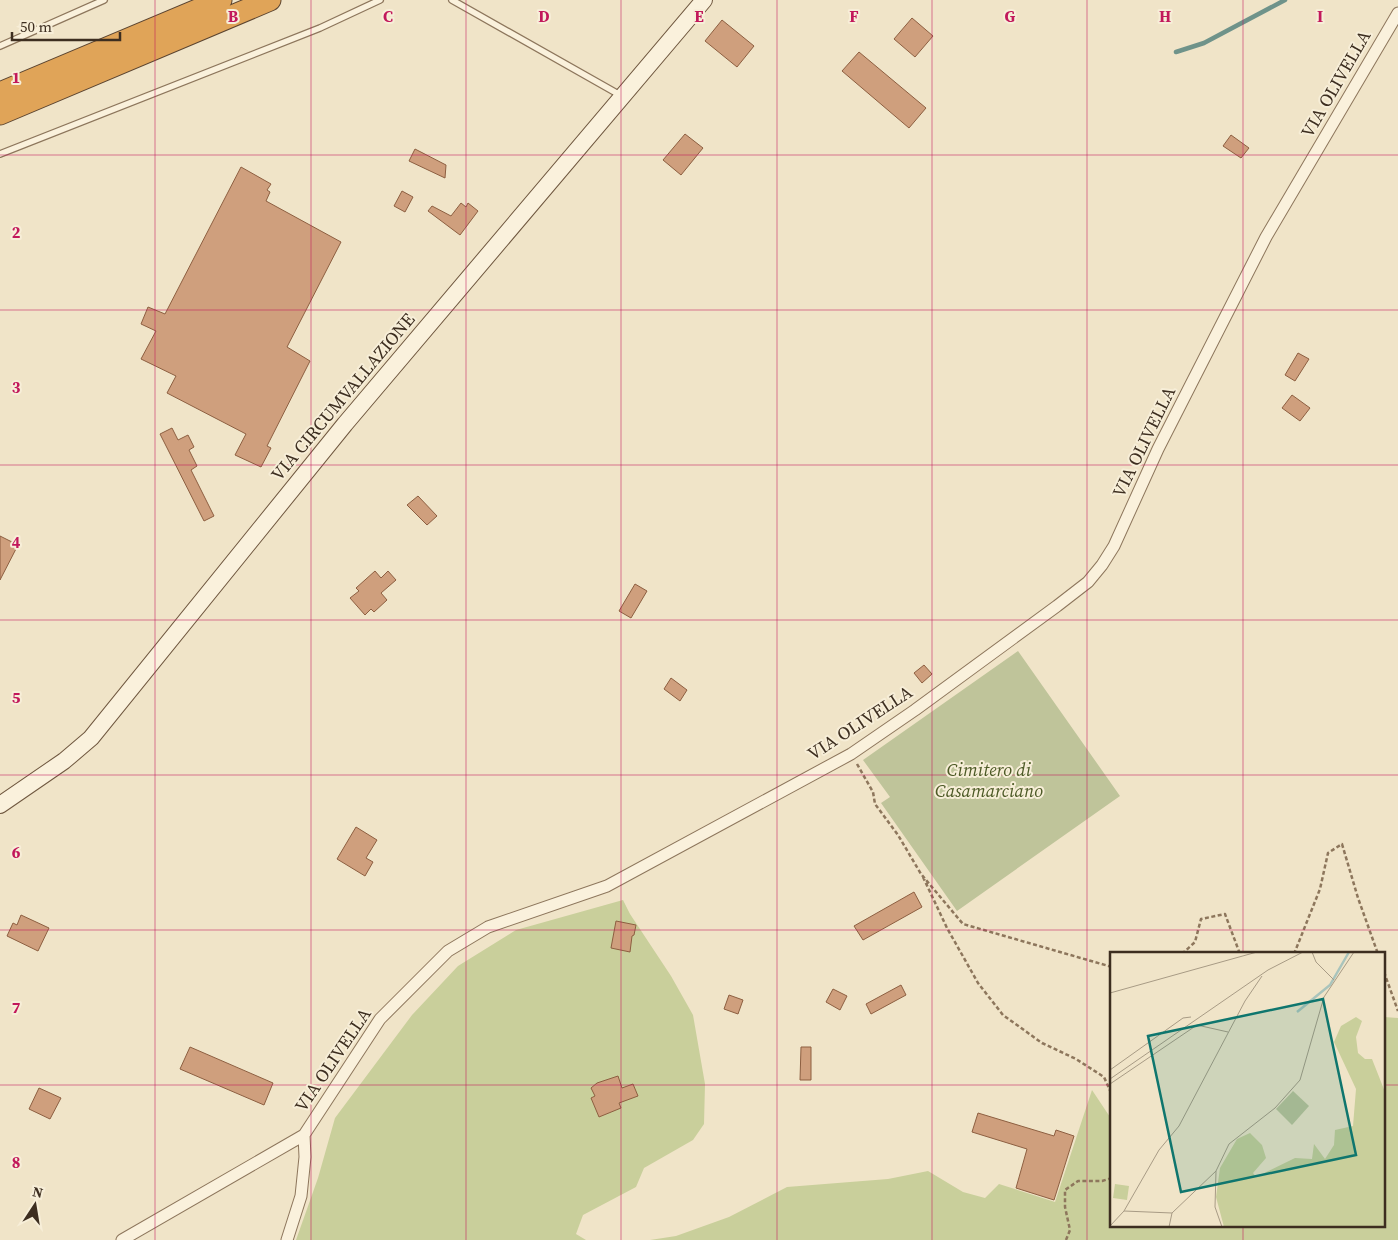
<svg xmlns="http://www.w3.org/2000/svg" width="1398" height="1240" viewBox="0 0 1398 1240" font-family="'Source Serif 4',serif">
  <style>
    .green { fill: #c9cf9b }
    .cemetery { fill: #bfc49a }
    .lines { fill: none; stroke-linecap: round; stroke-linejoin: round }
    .stream { stroke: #6f938a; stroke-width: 4.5 }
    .building { fill: #cf9f7d; stroke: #8d5f41 }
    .lane-casing { stroke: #8d765c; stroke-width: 8 }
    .street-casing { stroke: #8d765c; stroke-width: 13 }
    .secondary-casing { stroke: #6f573f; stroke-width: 18 }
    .highway-casing { stroke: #5b4430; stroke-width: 23 }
    .path { stroke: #8d765c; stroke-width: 2.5; stroke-dasharray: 4 2.5; stroke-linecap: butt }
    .lane { stroke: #faf1dc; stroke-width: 5.5 }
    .street { stroke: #faf1dc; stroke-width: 11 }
    .secondary { stroke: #faf1dc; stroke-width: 16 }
    .highway { stroke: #e0a458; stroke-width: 21 }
    .grid { fill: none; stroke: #c2185b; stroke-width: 1; stroke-opacity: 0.55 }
    .labels { text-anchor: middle; stroke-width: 4; stroke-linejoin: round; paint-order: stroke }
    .street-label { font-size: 18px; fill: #3d2e20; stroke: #f7eed8 }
    .park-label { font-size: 18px; font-style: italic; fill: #4d5a26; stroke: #f7eed8 }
    .inset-river { fill: none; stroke: #a9c4bc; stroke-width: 2.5 }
    .inset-road { fill: none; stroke: #a89b85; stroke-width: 1 }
    .view { fill: #0f766e; fill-opacity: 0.15; stroke: #0f766e; stroke-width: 2.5 }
    .inset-edge { fill: none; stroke: #3d2e20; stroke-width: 2.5 }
    .grid-label { font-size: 16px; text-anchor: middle; font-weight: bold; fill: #c2185b; stroke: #f7eed8; stroke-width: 4; stroke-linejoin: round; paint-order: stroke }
  </style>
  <rect width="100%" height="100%" fill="#f0e4c8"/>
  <path class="green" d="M623,900L630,914L671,976L693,1015L705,1084L704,1124L693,1140L644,1168L636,1187L583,1215L576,1234L586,1240H296L318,1178L335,1118L412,1015L458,966L516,930Z
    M1384,1017L1398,1018V1240H650L676,1236L729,1217L787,1187L888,1179L928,1171L963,1192L985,1198L999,1184L1055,1202L1092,1090L1112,1120V1226H1384Z"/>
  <path class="cemetery" d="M1018,651L1120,796L957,911L881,803L890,797L863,760Z"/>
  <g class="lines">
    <path class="stream" d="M1176,52L1204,43L1285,0"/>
  </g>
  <path class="building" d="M912,18L933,36L915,57L894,39Z
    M722,20L754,46L737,67L705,41Z
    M859,52L926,108L909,128L842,71Z
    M685,134L703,148L681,175L663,160Z
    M1231,135L1249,148L1241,158L1223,146Z
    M415,149L446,165L445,178L409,161Z
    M241,167L271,184L267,190L270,192L266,201L341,242L287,347L310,361L267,446L271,448L261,467L235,455L246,434L167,393L176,376L141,359L156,331L141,324L148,307L165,314Z
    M402,191L413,197L405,212L394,206Z
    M461,203L466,207L468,203L478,211L460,235L428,211L432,206L451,216Z
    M1298,353L1309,359L1295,381L1285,375Z
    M1292,395L1310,408L1300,421L1282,408Z
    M172,428L178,440L188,435L194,447L189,450L197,466L191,470L214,516L204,521L160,434Z
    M418,496L437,516L427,525L407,505Z
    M0,536L18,545L0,580Z
    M375,571L381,578L388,571L396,580L381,593L387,600L374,612L371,609L365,615L350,598L359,591L356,588Z
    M635,584L647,591L631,618L619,611Z
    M924,665L932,674L922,683L914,673Z
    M671,678L687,690L680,701L664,689Z
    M356,827L377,840L366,858L373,862L365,876L337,859Z
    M914,892L922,907L863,940L854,926Z
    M21,915L49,928L38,951L7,936L13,923L17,925Z
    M616,921L636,925L634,935L632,936L630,952L611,948Z
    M901,985L906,995L871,1014L866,1004Z
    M833,989L847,996L840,1010L826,1002Z
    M729,995L743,1000L738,1014L724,1009Z
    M190,1047L273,1083L264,1105L180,1069Z
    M801,1047H811V1080H800Z
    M618,1076L622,1088L633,1084L638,1096L619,1103L621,1108L599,1117L591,1098L595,1096L591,1088L597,1083Z
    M39,1088L61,1098L50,1119L29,1109Z
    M978,1113L1054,1136L1056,1130L1074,1136L1054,1200L1016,1188L1027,1149L972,1132Z"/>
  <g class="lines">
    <defs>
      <path id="lane" d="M452,0L620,95
        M0,46L104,0
        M0,154L320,28L380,0"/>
      <path id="street" d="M122,1240L304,1135L380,1019L448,951L488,927L607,886L851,754L915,710L1057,606L1088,582L1102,565L1114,546L1158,449L1266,237L1398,13
        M287,1240L301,1196L305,1157L304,1135"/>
      <path id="secondary" d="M0,805L64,761L91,738L345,424L704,0"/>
      <path id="highway" d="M0,93L221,0
        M0,114L270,0"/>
    </defs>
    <use href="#lane" class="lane-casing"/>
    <use href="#street" class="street-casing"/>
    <use href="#secondary" class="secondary-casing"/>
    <use href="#highway" class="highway-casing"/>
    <path class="path" d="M857,764L873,792L875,804L898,835L921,874L963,924L1112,967
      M923,877L947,928L978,983L1003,1015L1042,1043L1076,1059L1104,1077L1112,1095
      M1182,954L1195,942L1201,919L1225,914L1240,954
      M1294,954L1320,889L1328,853L1342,844L1358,898L1378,954
      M1384,972L1398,1011
      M1066,1240L1070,1230L1065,1207V1190L1078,1181H1102L1112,1178"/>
    <use href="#lane" class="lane"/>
    <use href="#street" class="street"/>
    <use href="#secondary" class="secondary"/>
    <use href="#highway" class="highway"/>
  </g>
  <path class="grid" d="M155,0V1240M311,0V1240M466,0V1240M621,0V1240M777,0V1240M932,0V1240M1087,0V1240M1243,0V954M0,155H1398M0,310H1398M0,465H1398M0,620H1398M0,775H1398M0,930H1398M0,1085H1112M1384,1085H1398M1243,1226V1240"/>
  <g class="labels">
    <g class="street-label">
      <text transform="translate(1336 84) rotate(-60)" y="6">VIA OLIVELLA</text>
      <text transform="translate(343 397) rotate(-50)" y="6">VIA CIRCUMVALLAZIONE</text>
      <text transform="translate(1144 442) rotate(-64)" y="6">VIA OLIVELLA</text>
      <text transform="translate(860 723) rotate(-33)" y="6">VIA OLIVELLA</text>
      <text transform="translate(333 1060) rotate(-56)" y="6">VIA OLIVELLA</text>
    </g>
    <g class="park-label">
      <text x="989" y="776">Cimitero di<tspan x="989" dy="21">Casamarciano</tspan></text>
    </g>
  </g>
  <g transform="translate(1110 952)">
    <rect width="275" height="275" fill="#f0e4c8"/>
    <path d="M246,65L252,69L246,85L248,101L255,107H262L275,140V275H114L106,245L110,216L127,187L140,181L152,193L156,206L143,221L146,225L185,206L202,207L204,192L215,207L224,193L225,178L243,174L246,137L224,90L231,74ZM5,232L19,234L17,248L3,246Z" fill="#c9cf9b"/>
    <path d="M183,139L199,154L182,173L166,157Z" fill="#bfc49a"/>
    <path class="inset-river" d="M187,60L220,33L239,0"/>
    <path class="inset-road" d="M202,0L206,10L224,28M0,41L147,0M0,118L73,66L81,65M0,127L158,18L193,0M0,132L87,73L118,80M106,219L105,255L112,275M14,259L62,261M0,274L14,259L49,198L69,174L135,49L152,24M59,275L62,261L106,219L119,192L165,156L190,128L214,45L244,0"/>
    <path class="view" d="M213,47L246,203L71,240L38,84Z"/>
    <rect width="275" height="275" class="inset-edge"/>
  </g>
  <g class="grid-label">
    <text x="233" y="22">B</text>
    <text x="388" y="22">C</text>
    <text x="544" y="22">D</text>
    <text x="699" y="22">E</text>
    <text x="854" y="22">F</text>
    <text x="1010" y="22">G</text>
    <text x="1165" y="22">H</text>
    <text x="1320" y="22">I</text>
    <text x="16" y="83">1</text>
    <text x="16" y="238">2</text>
    <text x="16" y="393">3</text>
    <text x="16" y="548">4</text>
    <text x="16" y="703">5</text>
    <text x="16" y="858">6</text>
    <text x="16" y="1013">7</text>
    <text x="16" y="1168">8</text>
  </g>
  <g transform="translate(35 1205) rotate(12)" stroke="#f7eed8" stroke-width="4" paint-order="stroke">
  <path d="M0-4L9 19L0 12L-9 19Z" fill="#3d2e20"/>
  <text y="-8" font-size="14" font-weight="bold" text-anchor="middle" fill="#3d2e20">N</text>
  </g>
  <path d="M12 32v8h108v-8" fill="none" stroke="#3d2e20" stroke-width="2.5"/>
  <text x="20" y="32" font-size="15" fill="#3d2e20" stroke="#f7eed8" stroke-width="4" paint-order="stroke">50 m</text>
</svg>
